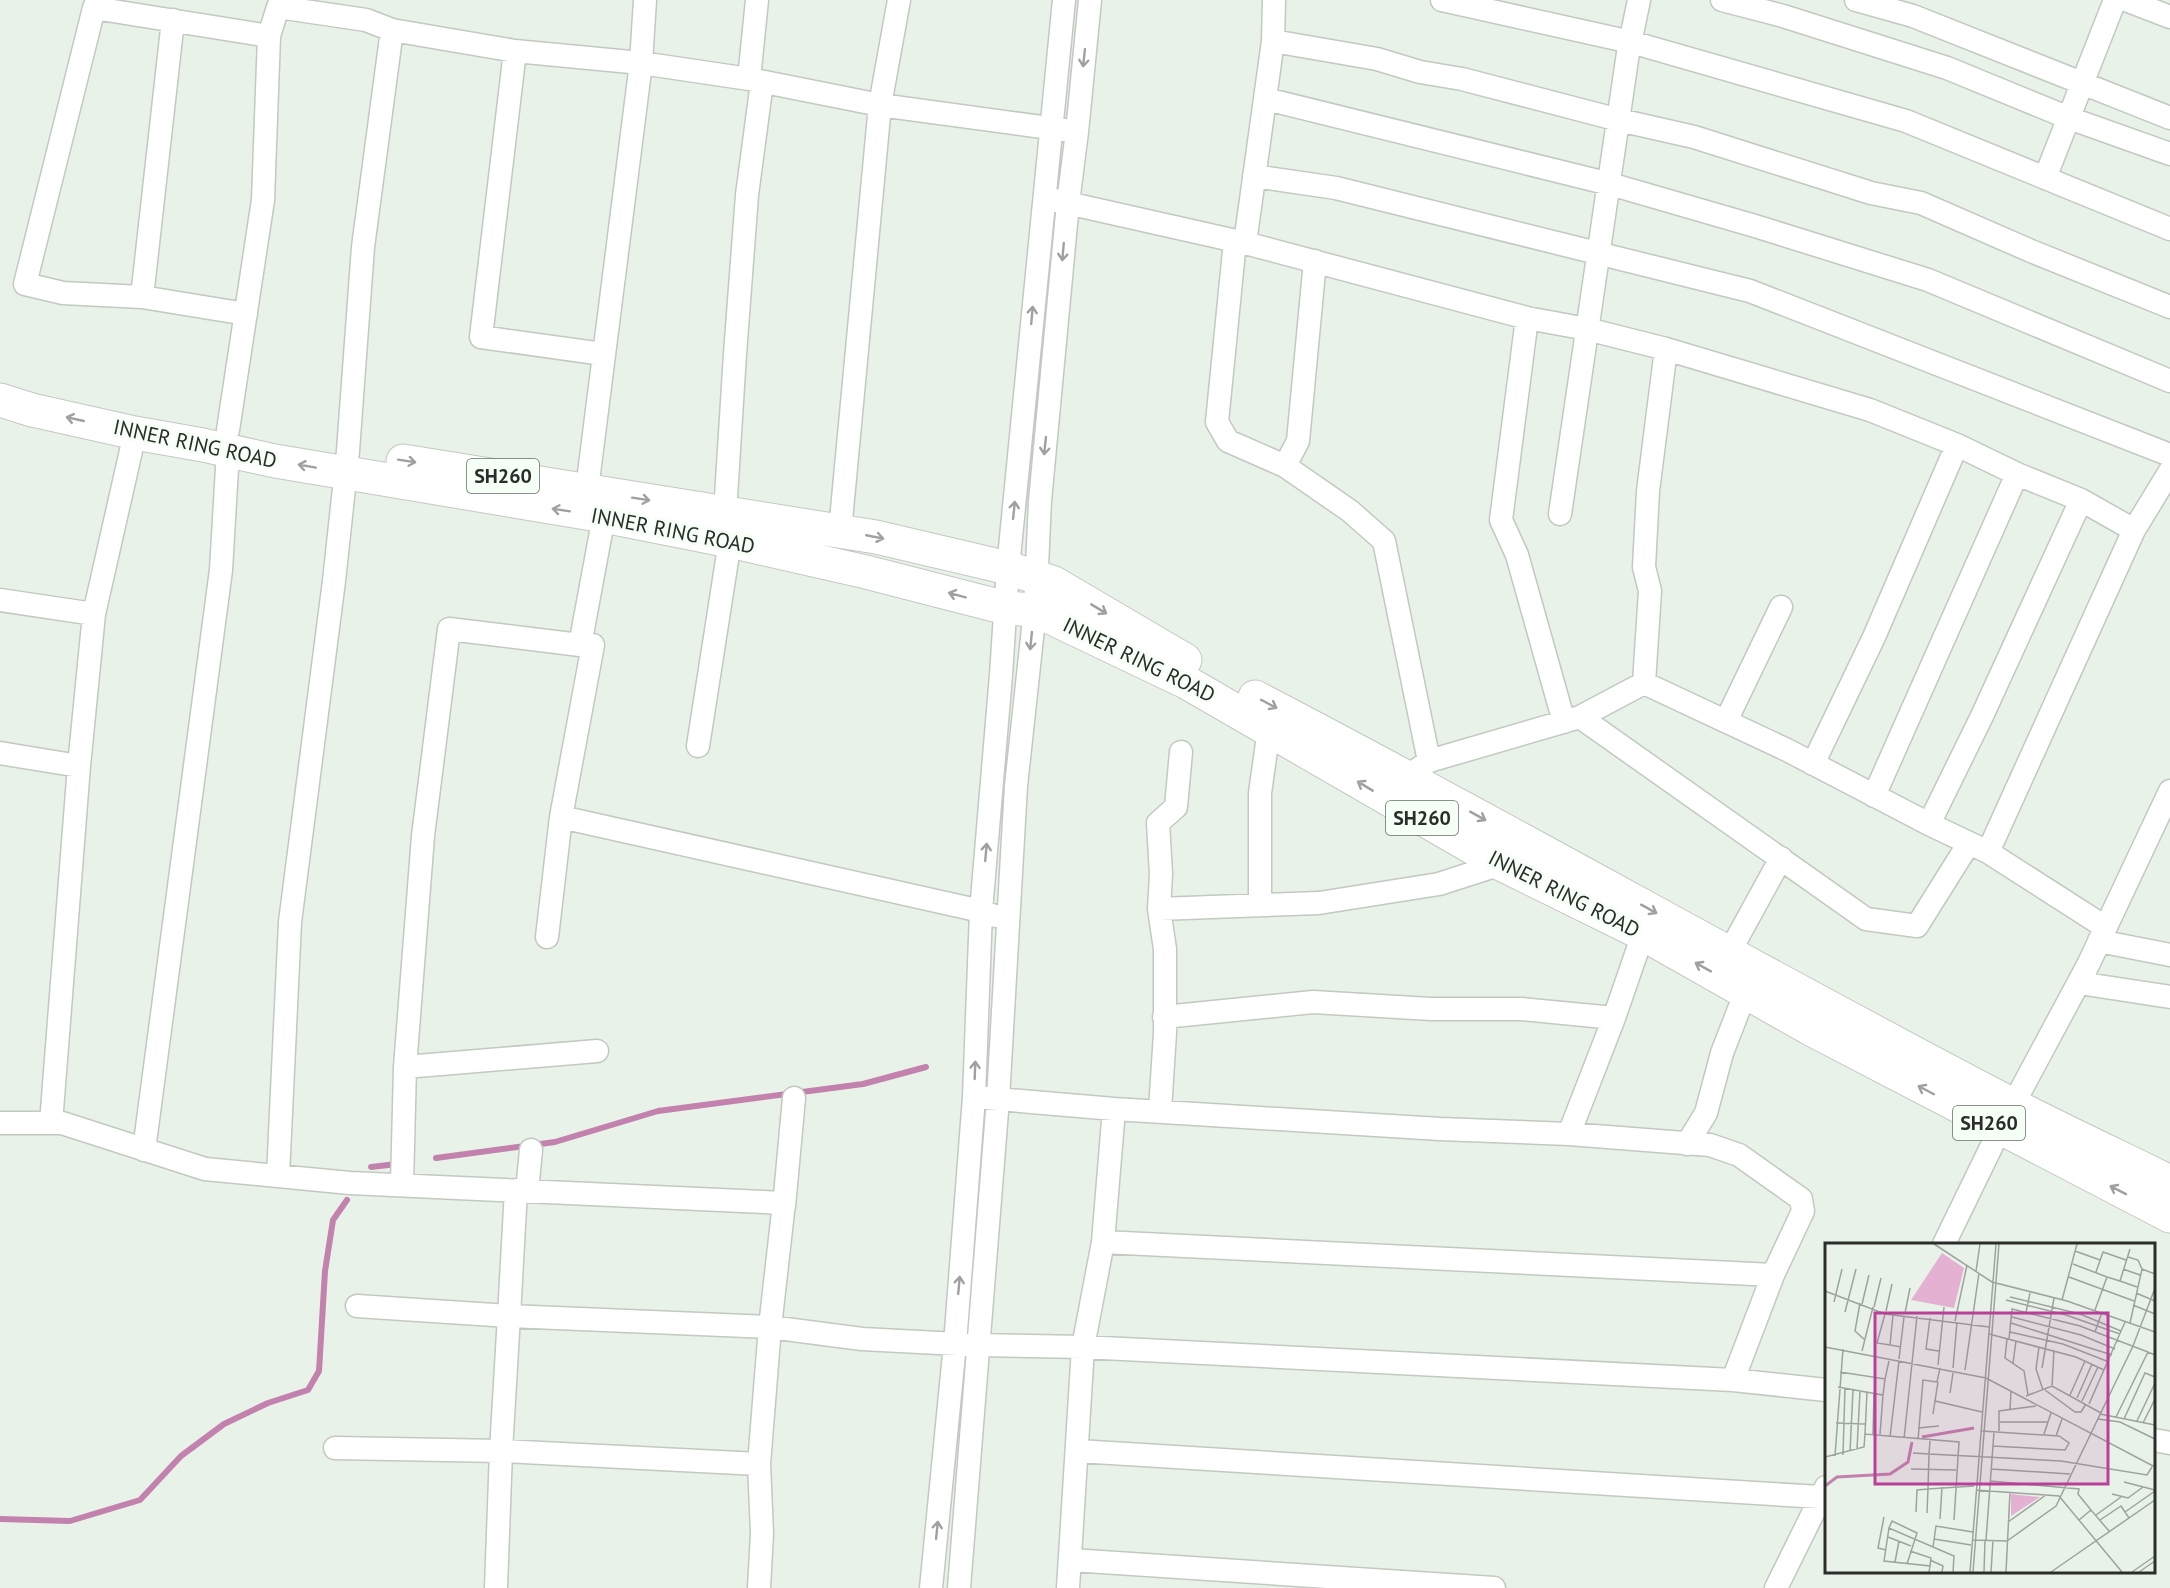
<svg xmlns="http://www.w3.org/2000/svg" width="2170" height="1588" viewBox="0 0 2170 1588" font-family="'PT Sans',sans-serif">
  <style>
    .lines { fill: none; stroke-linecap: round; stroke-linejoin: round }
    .stream { stroke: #c282ad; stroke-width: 6 }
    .minor-casing { stroke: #c1c9c1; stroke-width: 25 }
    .highway-casing { stroke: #c1c9c1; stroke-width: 35 }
    .minor { stroke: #fff; stroke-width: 22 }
    .highway { stroke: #fff; stroke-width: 33 }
    .oneway { stroke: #9fa09f }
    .labels { text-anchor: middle; stroke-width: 6; stroke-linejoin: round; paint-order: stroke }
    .shield { fill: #f6fff6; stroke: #676c67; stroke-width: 1.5 }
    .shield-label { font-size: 20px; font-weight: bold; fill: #2a2d2a }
    .street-label { font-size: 21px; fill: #2a2d2a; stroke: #f6fff6 }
    .inset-river { fill: none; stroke: #c282ad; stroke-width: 3 }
    .inset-road { fill: none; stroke: #9da39d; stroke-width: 1.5 }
    .view { fill: #b74199; fill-opacity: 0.15; stroke: #b74199; stroke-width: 3 }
    .inset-edge { fill: none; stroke: #2a2d2a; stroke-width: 3 }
  </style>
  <rect width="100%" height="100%" fill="#e9f2e9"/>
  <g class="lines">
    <path class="stream" d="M436,1158L555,1142L658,1111L863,1084L926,1067
      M371,1167L397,1164
      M0,1519L70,1521L140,1500L181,1456L224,1424L268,1403L308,1390L319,1371L325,1271L333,1220L347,1200"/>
    <defs>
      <path id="minor" d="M97,0L94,8L269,36L278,7L366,20L392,30L515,51L641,63L749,79L880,105L1064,130
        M1442,0L1631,42L1906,121L2170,229
        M1722,0L1783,16L1947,68L2069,118L2170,154
        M1856,0L1913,16L2170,118
        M2126,0L2170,17
        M94,8L25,284L63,293L142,297
        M173,20L142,297L246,314
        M1273,41L1377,59L1420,72L1462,79L1619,120L1694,137L1871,193L1921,203L2031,251L2170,307
        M515,51L481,337L603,354
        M749,79L757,0
        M1266,99L1610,184L1755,226L1928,280L2170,381
        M1254,176L1336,188L1750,291L2170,455
        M2045,178L2115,0
        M1054,200L1245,243L1527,318L1587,329L1666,349L1870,410L1957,445L2017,474L2081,500L2134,530
        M1235,241L1217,422L1228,441L1285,466L1350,511L1384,541L1429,761
        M1245,243L1273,41L1274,0
        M1527,318L1501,520L1517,555L1564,722
        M228,430L263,200L269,36
        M1285,466L1298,441L1315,261
        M587,489L641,63L645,0
        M725,513L735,354L747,195L762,82
        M1560,514L1628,53L1639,0
        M840,531L880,105L899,0
        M0,600L94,614L135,433
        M1644,683L1650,591L1644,567L1648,491L1666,349
        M1580,717L1866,919L1917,926L1969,843
        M1726,721L1781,607
        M698,746L730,541
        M0,753L79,766L94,614
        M1813,764L1874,637L1957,445
        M1407,777L1429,761L1580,717L1644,683L1787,750L1929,824L1988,852L2105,927
        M1874,796L2017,474
        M561,817L593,645H580
        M1929,824L1982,716L2081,500
        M1988,852L2134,530L2170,471
        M1260,905V793L1269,729
        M1159,909L1161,874L1158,823L1176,807L1181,752
        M547,937L561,817L981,911L995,916
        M2099,941L2170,955
        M1729,953L1781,858
        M2079,983L2170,997
        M1164,1017L1313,1002L1431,1009H1522L1614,1018
        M405,1067L597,1051
        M974,1097L1114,1109L1440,1129L1569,1134L1710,1145L1739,1155L1801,1199L1803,1211L1773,1275L1103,1242
        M1160,1110L1165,1033V949L1159,909L1319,903L1439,884L1501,864
        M0,1123H62L205,1169L350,1183L784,1203L770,1327L759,1464L762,1533L759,1588
        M51,1123L79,766
        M1569,1134L1614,1018L1643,934
        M1687,1144L1706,1113L1722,1053L1746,991
        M144,1150L221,570L228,451
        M278,1176L290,922L334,581L348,451L363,247L392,30
        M402,1185L405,1067L423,836L449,629L580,645L604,516
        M516,1190L509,1316L770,1327L862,1339L977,1345L1083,1347L1733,1380L1826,1390
        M527,1191L531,1150
        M784,1206L794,1098
        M1944,1244L2000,1129L2088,965L2170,791
        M357,1306L509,1316L501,1451L496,1588
        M1733,1380L1773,1275
        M2154,1440L2170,1443
        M335,1448L501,1451L759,1464
        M1078,1451L1820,1497
        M1071,1560L1494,1588
        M931,1588L955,1344L974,1097L981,911L1001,675L1008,568L1064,0
        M959,1588L998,1099L1016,786L1035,610L1040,501L1068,203L1077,132L1090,0
        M1068,1588L1083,1347L1103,1242L1114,1109
        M1776,1588L1826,1487"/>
      <path id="highway" d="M0,400L32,410L135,433L203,445L275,461L604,516L730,541L866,572L1006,608L1035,610L1186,682L1501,864L1643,934L1809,1028L2170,1216
        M403,461L876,537L1008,568L1054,583L1185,660
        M1255,697C1509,829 1757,972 2011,1104C2064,1131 2117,1156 2170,1182"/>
    </defs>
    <use href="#minor" class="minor-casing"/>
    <use href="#highway" class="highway-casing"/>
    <use href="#minor" class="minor"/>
    <use href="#highway" class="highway"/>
  </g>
  <defs><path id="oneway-shaft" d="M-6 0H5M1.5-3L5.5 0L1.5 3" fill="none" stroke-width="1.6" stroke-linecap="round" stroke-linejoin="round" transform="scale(1.5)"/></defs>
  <g class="oneway">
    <use href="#oneway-shaft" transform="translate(1084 58) rotate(96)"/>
    <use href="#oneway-shaft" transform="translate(1063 252) rotate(95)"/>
    <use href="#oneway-shaft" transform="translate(1032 315) rotate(-85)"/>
    <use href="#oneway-shaft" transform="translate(75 419) rotate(-167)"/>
    <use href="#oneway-shaft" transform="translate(1045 446) rotate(96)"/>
    <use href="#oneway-shaft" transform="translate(407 461) rotate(9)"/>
    <use href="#oneway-shaft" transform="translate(307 466) rotate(-170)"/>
    <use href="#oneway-shaft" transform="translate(641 499) rotate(9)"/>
    <use href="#oneway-shaft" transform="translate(561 510) rotate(-171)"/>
    <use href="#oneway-shaft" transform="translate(1014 510) rotate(-84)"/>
    <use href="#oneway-shaft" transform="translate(875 537) rotate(11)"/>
    <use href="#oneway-shaft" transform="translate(957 595) rotate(-165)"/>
    <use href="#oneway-shaft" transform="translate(1099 609) rotate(31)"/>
    <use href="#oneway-shaft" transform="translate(1031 641) rotate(96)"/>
    <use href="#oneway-shaft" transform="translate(1269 704) rotate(28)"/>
    <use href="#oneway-shaft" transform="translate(1365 786) rotate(-149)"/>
    <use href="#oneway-shaft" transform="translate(1478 816) rotate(29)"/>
    <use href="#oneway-shaft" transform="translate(986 852) rotate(-85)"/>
    <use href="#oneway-shaft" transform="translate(1649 909) rotate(29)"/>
    <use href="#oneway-shaft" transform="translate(1703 967) rotate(-151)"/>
    <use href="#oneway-shaft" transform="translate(975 1070) rotate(-88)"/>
    <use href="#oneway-shaft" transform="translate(1926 1090) rotate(-152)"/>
    <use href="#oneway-shaft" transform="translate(2118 1190) rotate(-153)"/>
    <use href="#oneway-shaft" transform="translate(959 1285) rotate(-85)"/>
    <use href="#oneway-shaft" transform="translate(937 1530) rotate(-84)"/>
  </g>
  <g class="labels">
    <g class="shield">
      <rect x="467" y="459" width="72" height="34" rx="4.5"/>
      <rect x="1386" y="801" width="72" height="34" rx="4.5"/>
      <rect x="1953" y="1106" width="72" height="34" rx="4.5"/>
    </g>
    <g class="shield-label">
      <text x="503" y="483">SH260</text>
      <text x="1422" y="825">SH260</text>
      <text x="1989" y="1130">SH260</text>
    </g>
    <g class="street-label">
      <text transform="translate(195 444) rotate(12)" y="7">INNER RING ROAD</text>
      <text transform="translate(673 531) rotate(11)" y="7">INNER RING ROAD</text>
      <text transform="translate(1139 660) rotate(26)" y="7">INNER RING ROAD</text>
      <text transform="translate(1564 894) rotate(27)" y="7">INNER RING ROAD</text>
    </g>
  </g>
  <g transform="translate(1825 1243)">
    <rect width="330" height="330" fill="#e9f2e9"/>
    <path d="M117,10L139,25L129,65L86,57ZM186,251L215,254L186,273Z" fill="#e4b1d2"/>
    <path class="inset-river" d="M97,194L149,185M0,243L12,234L65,231L83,219L87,199"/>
    <path class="inset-road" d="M109,1L167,39L242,58L330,89M250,8L275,17M303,14L313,17L317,26M248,21L282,34M298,26L315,32M151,28L155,1M271,29L278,9L301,17M244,34L309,58M295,38L312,44M0,48L60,71L164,84M311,50L330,58M185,54L255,71L296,88M181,57L241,72L295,91M237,57L252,1M9,59L17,26M35,60L30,88L40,97M37,61L44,32M308,62L330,71M49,64L56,35M270,67L282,34L295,38L305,6M61,68L67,41M20,69L31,26M201,69L205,50M80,70L85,45M60,71L52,100L65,102M68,72L65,102L76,104M187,74L256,92L290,106M105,75L101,106L114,108M130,78L142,22M186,80L287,112M305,80L317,26L330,31M185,89L238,101L284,119M270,89L277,69M164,91L251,114L279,127M182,96L180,115L199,128L203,152M184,96L187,66L255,83L323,109M0,104L161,135L330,224M214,104L211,126L218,147M37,108L48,64M74,116L79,74M188,120L191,98M113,122L119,64M128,125L132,79M217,125L229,55M140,127L154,30M15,129L60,136L64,118M227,143L229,107M13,144L58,152L60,136M220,147L250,169H256L261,161M125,150L128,130M245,152L260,118M201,153L227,143L276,170M252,155L267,121M110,158L113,139M257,158L273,124M264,161L300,79M185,167L186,148M108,171L110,158L157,169M275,171L330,182M291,174L323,109L330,112M273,176L295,179L330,196M299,176L320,130L330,134M312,178L330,140M175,179H223M11,180L40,181M318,180L330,156M93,185L114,183M157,188L234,193L244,200L240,207L168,203M174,188V168L211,163M40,191L42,149M48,191L49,151M55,191L58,152M219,191L226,170M231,193L237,176M65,194L74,118M79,196L92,73M93,197L98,137L112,139L115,125M105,198L104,211L236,218L322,232L327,224M32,206L35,148M25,209L28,147M88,210L104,211L103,246L149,243M18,212L20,145M10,213L18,106M0,214L39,204L40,191L134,199L129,277M86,226L131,227M166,226L245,231M165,238L254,246L253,251L266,267M299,239L330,247M151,247L234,253L297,329M287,251L303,255L318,244M91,269L92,247L103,246L102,270M300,269L330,248M271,272L296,254M59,274L53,305L61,307M115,276L117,244M254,277L266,267L284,288M275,277L296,263L304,275M183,279L221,252M64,285L67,278L92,290L82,321M63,294L86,303M109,296L146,302M147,297L182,298L231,263L308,103L330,45M161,297L169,189M108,304L111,283L148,289M85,308L106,315L105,323M105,317L118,323L117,329M70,319L74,298M104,329L105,323L59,318L64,285L129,313L128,329M145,329L171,1M148,329L174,1M159,329L160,297M166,329L168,297M181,329L185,249M226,329L330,257M307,329L330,313M314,329L330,318"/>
    <path class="view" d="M50,70H283V241H50Z"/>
    <rect width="330" height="330" class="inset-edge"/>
  </g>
</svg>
